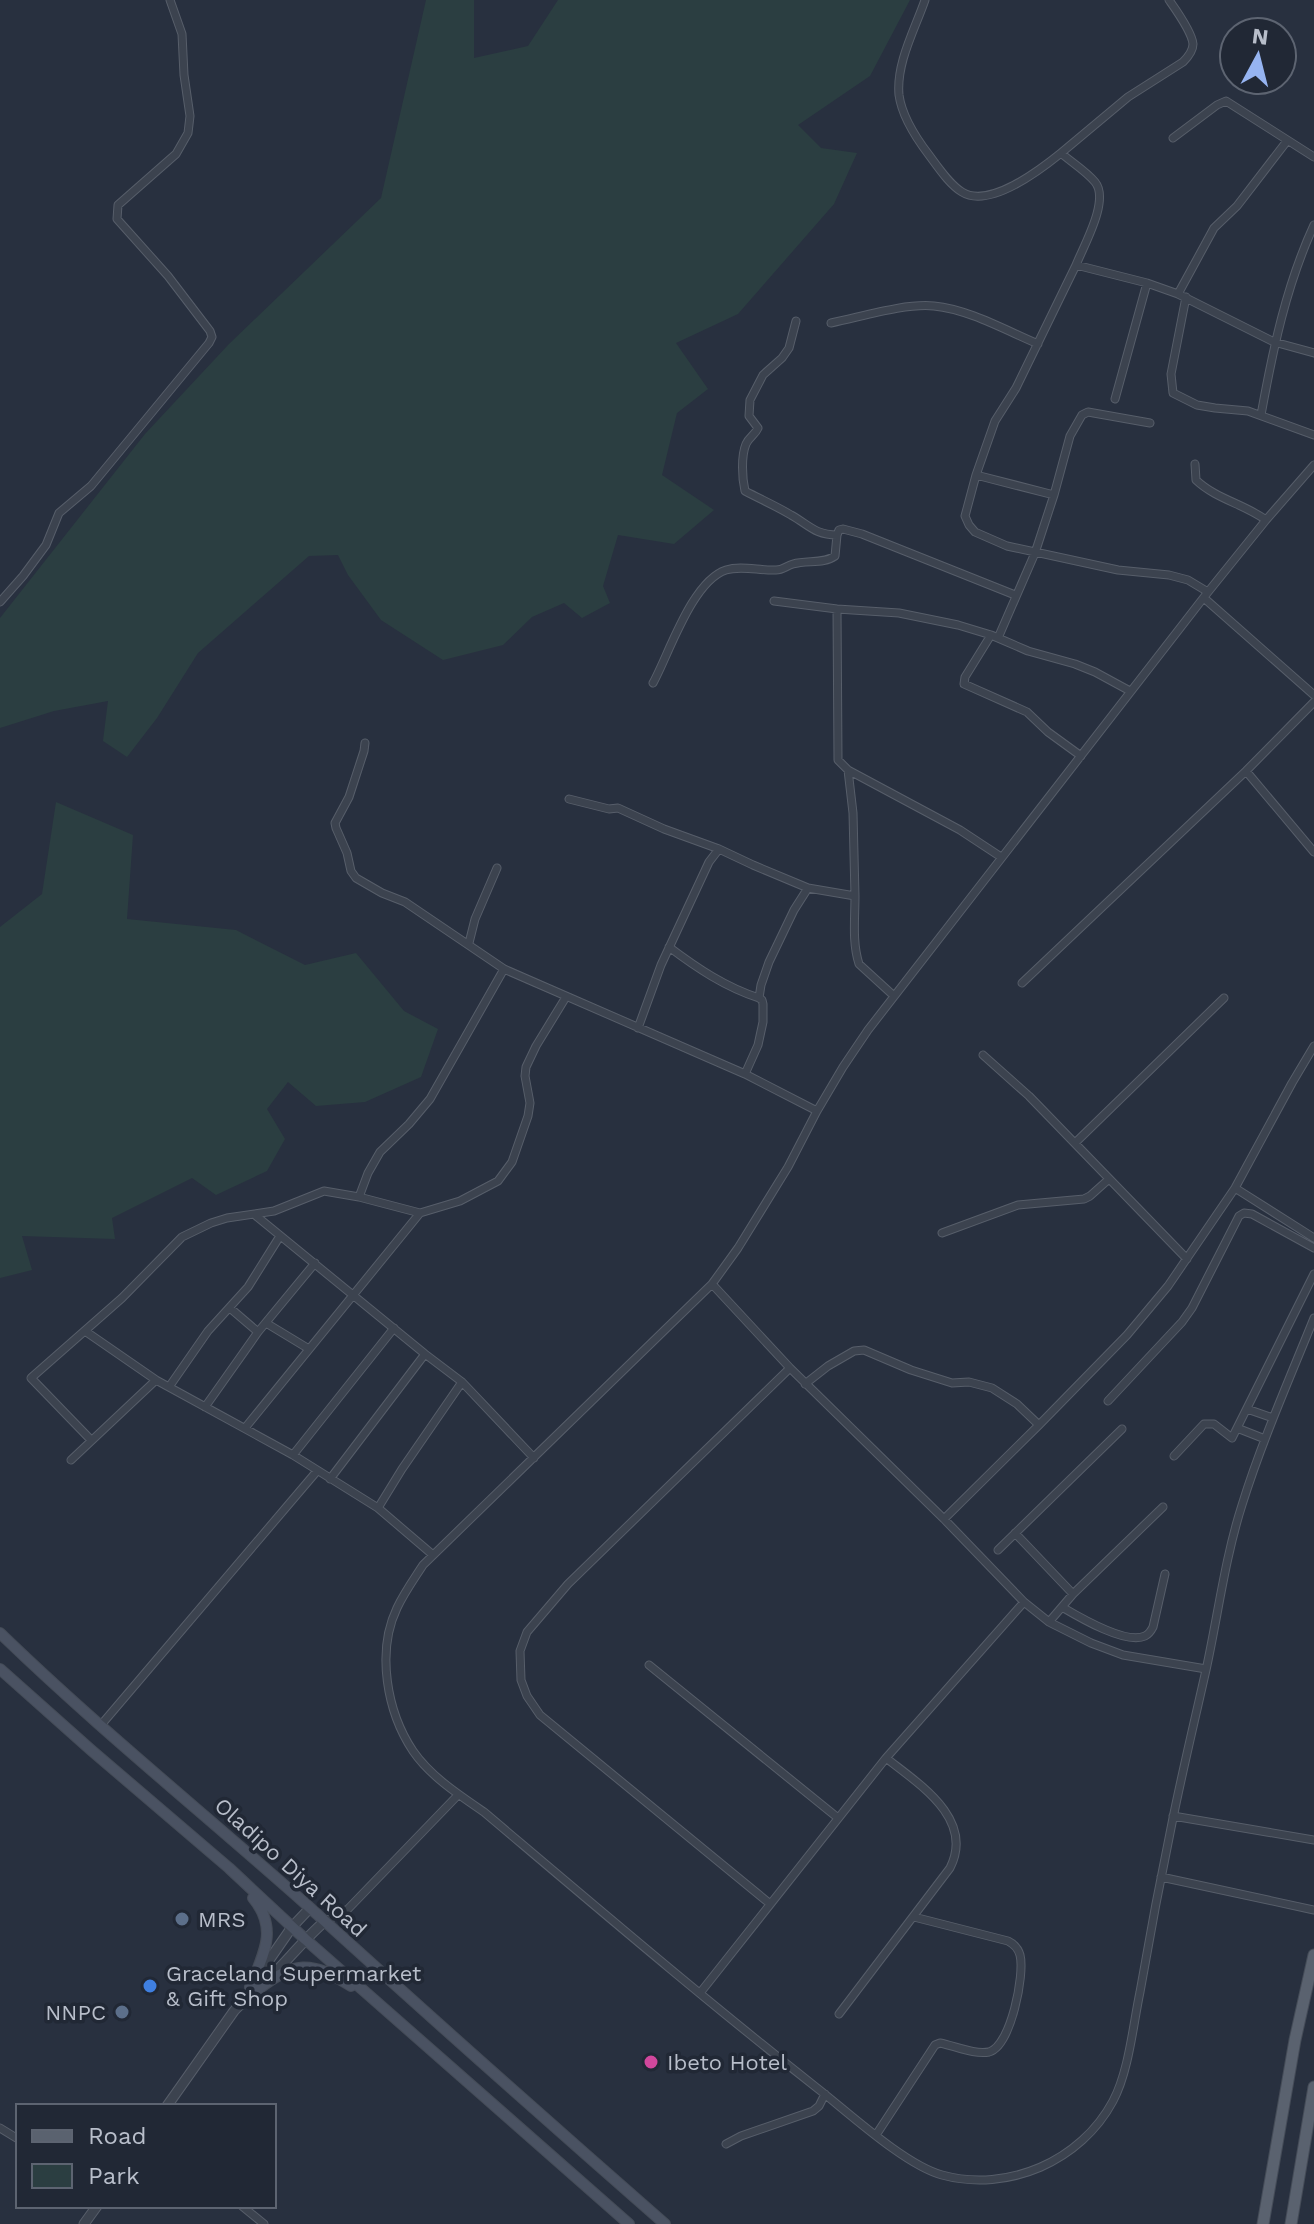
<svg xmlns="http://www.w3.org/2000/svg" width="1314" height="2224" viewBox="0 0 1314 2224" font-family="'Work Sans',sans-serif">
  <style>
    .green { fill: #2b3e41 }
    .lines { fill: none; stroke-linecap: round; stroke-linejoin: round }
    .minor-casing { stroke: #575e6a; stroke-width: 9 }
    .tertiary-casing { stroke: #575e6a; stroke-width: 11 }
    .secondary-casing { stroke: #454c58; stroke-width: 12 }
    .primary-casing { stroke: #454c58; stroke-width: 13 }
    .minor { stroke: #3c434f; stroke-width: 7 }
    .tertiary { stroke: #3c434f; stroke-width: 9 }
    .secondary { stroke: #4a5262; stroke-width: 10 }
    .primary { stroke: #5a626f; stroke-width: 11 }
    .service-dot { fill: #5c6f8a; stroke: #212835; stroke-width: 3 }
    .shop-dot { fill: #3f7fe0; stroke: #212835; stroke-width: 3 }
    .hotel-dot { fill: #d1479c; stroke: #212835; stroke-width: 3 }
    .labels { text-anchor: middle; stroke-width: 7; stroke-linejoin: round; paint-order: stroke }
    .street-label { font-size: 22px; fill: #b8beca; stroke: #212835 }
    .poi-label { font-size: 22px; fill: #b8beca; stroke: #212835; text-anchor: start }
  </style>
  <rect width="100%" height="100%" fill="#28303f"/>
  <path class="green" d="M426,0H474V58L528,46L558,0H910L870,76L798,125L821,148L857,153L834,204L738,314L676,343L708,389L677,413L662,475L714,510L674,544L618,535L603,586L610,603L582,618L564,603L532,617L503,645L443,660L381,620L348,575L338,555L309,556L198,653L157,718L127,757L103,741L108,701L54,711L0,728V618L145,434L229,344L381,198Z
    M56,802L133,835L127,919L236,930L305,965L356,953L404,1011L438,1029L421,1077L365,1102L316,1106L288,1082L267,1109L285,1139L267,1171L216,1195L192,1178L112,1218L115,1239L22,1236L32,1270L0,1278V927L42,894Z"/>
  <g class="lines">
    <defs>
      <path id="minor" d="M925,0C915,29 896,63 899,95C902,117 916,138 929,155C938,167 949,184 962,192C989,209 1040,170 1061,153C1071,162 1086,171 1095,182C1110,200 1084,245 1076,265L1147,283L1178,294L1274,342L1314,353
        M1173,138L1217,105L1226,101L1314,157
        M1061,153L1128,97L1183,62C1188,57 1193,51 1193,44C1192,32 1176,10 1169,0
        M1076,265L1016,388L995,421L976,475L965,516L969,525L975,532L1007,546L1118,570L1169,575L1188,580L1208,592
        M1178,294L1214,228L1237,206L1287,141
        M1186,297L1171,374L1173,393L1197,405L1215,408L1248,411L1314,435
        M796,321L789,348L782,358L763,375L750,400L749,416L758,428C755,435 749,437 746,444C741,456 742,478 745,491C760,499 776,506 791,515C809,525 815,535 837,535L839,530L843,529L862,534L1015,595
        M831,323C861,317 905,303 934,306C968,309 1007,331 1038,344
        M1115,399L1147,283
        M1261,415C1273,349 1286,286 1314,225
        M1195,464L1196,480C1216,499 1244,504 1266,520
        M1314,465L1266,520L1208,592L868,1030L843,1067L817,1111L788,1167L738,1248L712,1284L423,1565C414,1579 404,1593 397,1608C376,1652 387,1712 413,1751C430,1776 459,1795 484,1812C594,1905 704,1999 817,2088C849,2113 905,2165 942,2175C1008,2193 1081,2161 1113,2101C1129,2071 1133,2025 1140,1992C1150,1934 1161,1876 1173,1818C1183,1769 1195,1719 1206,1670C1218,1615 1225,1558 1242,1505C1262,1441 1289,1380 1314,1318
        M976,475L1054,495
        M1204,598L1314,695
        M774,601L837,609L899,613L958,625L991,635L1028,651L1075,664L1095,672L1130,691
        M0,602L23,576L46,545L59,513L91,486L209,343L212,337L210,331L168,276L117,219L118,205L176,154L188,133L190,116L184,75L182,34L170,0
        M837,609L838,760L848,770L960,830L1001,857
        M991,635L965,677L964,684L1027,712L1048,732L1081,756
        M998,638L1035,553L1054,495L1070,436L1082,415L1088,412L1150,423
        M653,683C669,654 692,581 726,570C741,565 760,571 776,570C783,570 786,566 793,564C807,560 824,564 835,556L837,535
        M365,743L364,751L349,797L335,823L336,828L347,853L351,871L356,878L382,893L405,902L504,969L745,1074L817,1111
        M848,770L853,813L855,896
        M1246,771L1314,852
        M569,799L609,809L618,808L664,829L719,849L753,865L808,888L855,896C855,919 852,942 859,964L894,996
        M469,943L475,919L497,868
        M669,947C697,968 725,987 759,998
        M1022,983L1246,771L1314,702
        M638,1028L661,965L709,862L719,849
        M983,1055L1029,1096L1187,1259
        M745,1074L758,1045L763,1022V1004L762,1000L759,998L761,985L769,962L794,910L808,888
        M1075,1143L1224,998
        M1235,1188L1314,1238
        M359,1197L368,1173L380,1152L409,1124L430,1099L504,969
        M255,1215L425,1354L462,1382L534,1458
        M942,1233L1018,1205L1084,1199L1090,1196L1109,1179
        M712,1284L790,1368L944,1519L1024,1602L1049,1622L1091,1643L1123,1655L1206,1669
        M230,1308L258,1332
        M266,1323L309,1349
        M85,1331L156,1380L293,1455L378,1508L433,1555
        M805,1384L828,1366L854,1351L864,1350L911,1370L952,1383L969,1382L992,1388L1017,1404L1039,1425
        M169,1387L208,1331L248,1287L280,1236
        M1108,1401L1182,1322L1192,1308L1239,1216L1244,1213L1252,1214L1314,1248
        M205,1407L258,1332L315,1263
        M1247,1409L1273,1418
        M245,1428L420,1213
        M1237,1428L1265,1439
        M91,1440L31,1378L122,1298L182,1237L211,1223L227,1218L274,1211L324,1191L359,1197L420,1213L460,1201L498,1181L512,1162L528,1116L530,1103L525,1076L526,1067L536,1046L566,997
        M293,1455L394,1328
        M1174,1456L1204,1424H1214L1232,1438L1314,1274
        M71,1460L156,1380
        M330,1479L425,1354
        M378,1508L402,1469L462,1382
        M944,1519L1039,1425L1127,1335L1168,1286L1235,1188L1292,1083L1314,1046
        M1015,1533L1073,1594
        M998,1550L1122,1429
        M1062,1607C1079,1617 1126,1645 1145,1636C1149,1634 1151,1631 1153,1627L1165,1574
        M1049,1622L1073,1594L1163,1507
        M649,1665L838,1818
        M101,1725L317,1471
        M1173,1816L1314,1840
        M1161,1877L1314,1910
        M769,1903L540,1715L527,1696L521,1680L520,1651L527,1632L568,1584L790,1368
        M324,1922L348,1909L458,1795
        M700,1993L886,1758L1024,1602
        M839,2014L950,1868C975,1819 919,1784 886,1758
        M0,2128L18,2139
        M876,2135L935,2045L940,2043C955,2046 975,2055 989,2052C1011,2046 1025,1974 1020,1955C1018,1948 1014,1944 1008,1941L914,1917
        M726,2144L741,2136L813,2111L819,2106L825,2094
        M242,2206L264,2224"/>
      <path id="tertiary" d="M258,1976L292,1927L310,1908
        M167,2106L234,2011C241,2003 249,1998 257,1990C281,1969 300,1943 324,1922
        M84,2224L97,2206"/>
      <path id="secondary" d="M0,1633C99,1729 206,1815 308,1906C426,2013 545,2119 665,2224
        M0,1669L91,1750L229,1868L305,1939L629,2224
        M250,1987C263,1955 279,1929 253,1898
        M256,1991C295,1961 310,1960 351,1986"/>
      <path id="primary" d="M1263,2224L1295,2040L1314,1955
        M1291,2224L1314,2087"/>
    </defs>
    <use href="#minor" class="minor-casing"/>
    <use href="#tertiary" class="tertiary-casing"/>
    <use href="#secondary" class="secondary-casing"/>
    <use href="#primary" class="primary-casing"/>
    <use href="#minor" class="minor"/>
    <use href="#tertiary" class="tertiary"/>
    <use href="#secondary" class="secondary"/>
    <use href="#primary" class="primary"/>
  </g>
  <g class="service-dot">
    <circle cx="182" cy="1919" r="8"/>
    <circle cx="122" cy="2012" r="8"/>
  </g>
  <circle class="shop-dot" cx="150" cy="1986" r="8"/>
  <circle class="hotel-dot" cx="651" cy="2062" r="8"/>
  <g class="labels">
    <g class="street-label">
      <text transform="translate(291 1867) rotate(42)" y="8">Oladipo Diya Road</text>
    </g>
    <g class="poi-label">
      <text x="198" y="1927">MRS</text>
      <text x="166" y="1981">Graceland Supermarket<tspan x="166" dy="25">&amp; Gift Shop</tspan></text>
      <text x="106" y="2020" text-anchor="end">NNPC</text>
      <text x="667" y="2070">Ibeto Hotel</text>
    </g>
  </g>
  <rect x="16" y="2104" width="260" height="104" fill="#212835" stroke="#5d6471" stroke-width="2"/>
  <rect x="32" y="2130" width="40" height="12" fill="#5a626f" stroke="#5d6471" stroke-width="2"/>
  <text x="88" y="2144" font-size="24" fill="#b8beca">Road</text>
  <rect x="32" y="2164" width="40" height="24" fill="#2b3e41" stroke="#5d6471" stroke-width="2"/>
  <text x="88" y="2184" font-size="24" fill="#b8beca">Park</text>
  <g transform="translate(1258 56) rotate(7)"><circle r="38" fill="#212835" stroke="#5d6471" stroke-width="2"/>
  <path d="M0-6L14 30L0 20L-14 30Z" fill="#96b4f1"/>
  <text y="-12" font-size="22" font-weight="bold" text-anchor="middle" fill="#b8beca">N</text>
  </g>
</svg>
